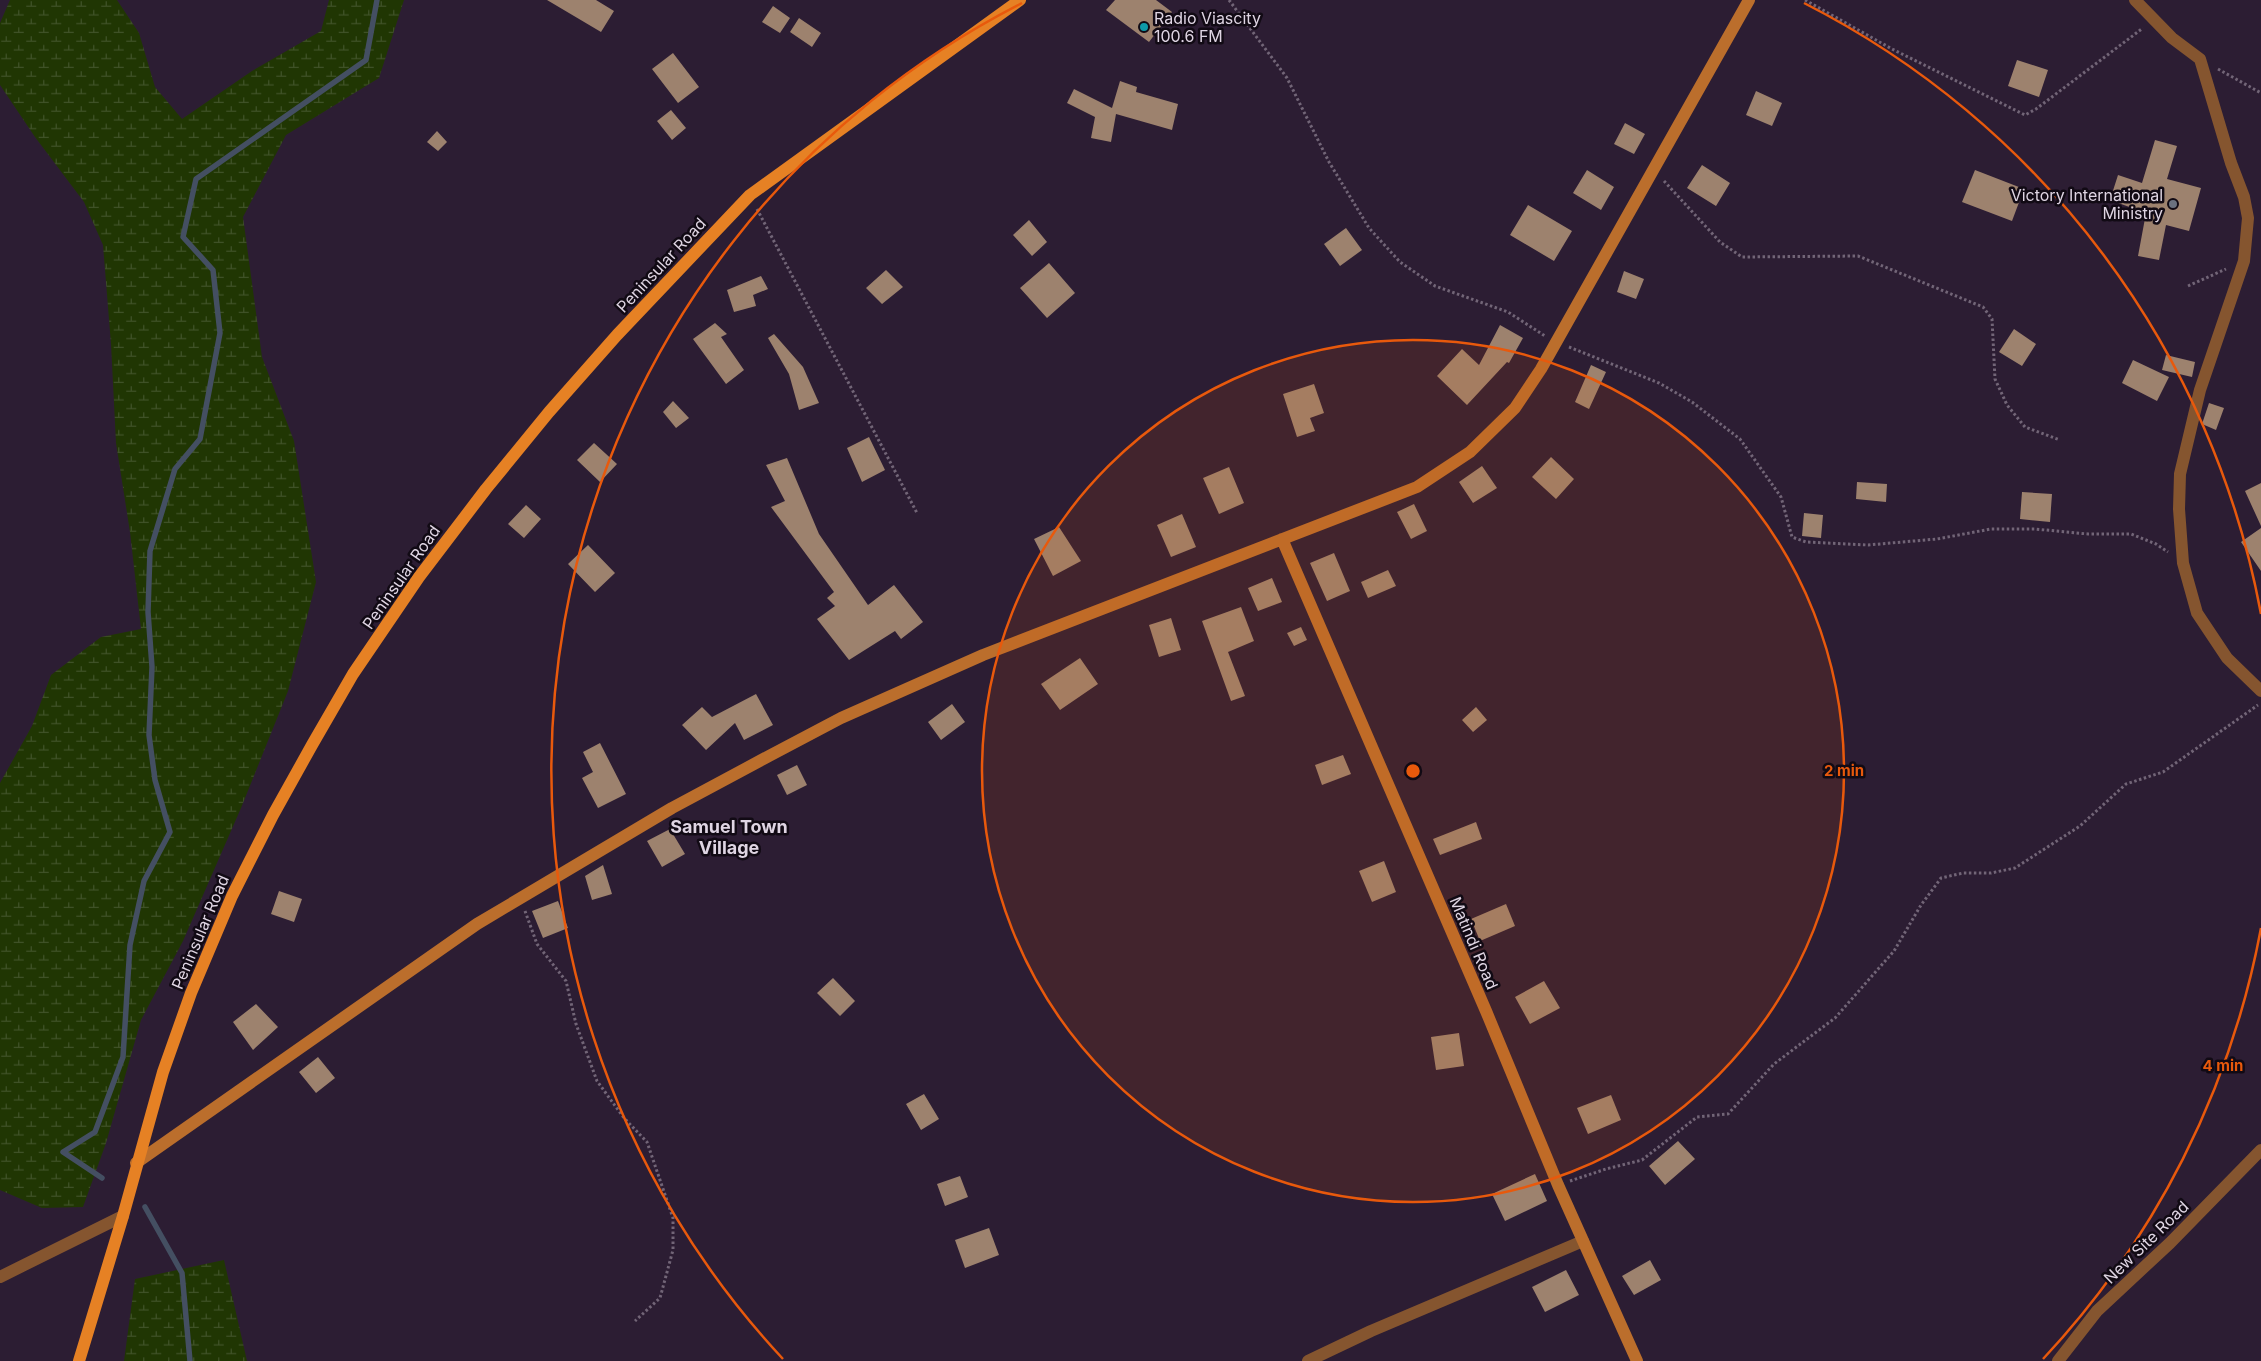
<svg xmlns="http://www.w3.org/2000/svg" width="2261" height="1361" viewBox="0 0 2261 1361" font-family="Inter,sans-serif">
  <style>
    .wetland { fill: url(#wetland-marsh) }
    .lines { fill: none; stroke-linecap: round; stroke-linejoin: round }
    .stream { stroke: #444f62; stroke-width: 5.5 }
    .building { fill: #9d826e }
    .path { stroke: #726577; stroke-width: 3; stroke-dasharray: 2.5 2.5; stroke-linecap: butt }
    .street { stroke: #85552f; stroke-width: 12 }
    .secondary { stroke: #bb6e2c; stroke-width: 12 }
    .primary { stroke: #e68124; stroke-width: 12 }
    .ring { fill: none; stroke: #e8590c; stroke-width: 2.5 }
    .culture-dot { fill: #0f9aa8; stroke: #110a14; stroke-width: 2 }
    .worship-dot { fill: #6b7280; stroke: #110a14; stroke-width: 2 }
    .labels { text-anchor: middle; stroke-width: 5; stroke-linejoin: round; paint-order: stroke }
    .poi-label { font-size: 16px; fill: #dfd5e3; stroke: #110a14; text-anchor: start }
    .street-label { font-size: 16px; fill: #dfd5e3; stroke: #110a14 }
    .neighbourhood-label { font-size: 18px; font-weight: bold; fill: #dfd5e3; stroke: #110a14 }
    .centre { fill: #e8590c; stroke: #110a14; stroke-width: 2.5 }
    .ring-label { font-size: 15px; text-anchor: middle; font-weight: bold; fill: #e8590c; stroke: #110a14; stroke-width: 5; stroke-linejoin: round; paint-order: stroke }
  </style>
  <defs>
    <pattern id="wetland-marsh" width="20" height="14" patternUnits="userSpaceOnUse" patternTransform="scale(1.25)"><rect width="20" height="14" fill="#203603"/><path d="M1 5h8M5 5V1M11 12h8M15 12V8" fill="none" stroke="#405228"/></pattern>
  </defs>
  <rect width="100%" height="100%" fill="#2c1d33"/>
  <path class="wetland" d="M10,0H117L139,33L155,87L182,119L252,71L321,31L329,0H404L379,78L286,135L243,217L262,357L294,441L316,582L288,691L241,808L183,941L141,1020L106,1143L83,1207L42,1208L0,1190V783L32,726L51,675L101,637L141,629L130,532L116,443L111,344L103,245L84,202L35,137L0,85V23Z
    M224,1260L247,1361H124L135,1279Z"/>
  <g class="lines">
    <path class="stream" d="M102,1178L63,1152L95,1132L123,1057L130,945L144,881L170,832L155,780L149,735L152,667L148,612L150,551L175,469L200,439L220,333L213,270L183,237L196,179L366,60L377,0
      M145,1207L182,1273L190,1361"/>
  </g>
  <path class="building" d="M547,0H596L614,11L601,32Z
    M1115,0H1156L1172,12L1149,42L1106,10Z
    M773,6L790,18L780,33L762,22Z
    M799,18L821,33L812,47L790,32Z
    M673,53L699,87L678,103L652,69Z
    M2017,60L2048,70L2039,97L2008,86Z
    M1120,81L1137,87L1136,92L1178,104L1172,130L1116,114L1111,142L1091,138L1095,117L1067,103L1074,89L1112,108Z
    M1756,91L1782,103L1772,126L1746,115Z
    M671,110L686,128L672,140L657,121Z
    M1625,123L1645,134L1634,154L1614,144Z
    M437,131L447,142L438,151L427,142Z
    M2155,140L2177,146L2167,179L2201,188L2189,231L2166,225L2159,260L2138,256L2146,213L2110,200L2118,175L2142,183Z
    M1702,165L1730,183L1716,206L1687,188Z
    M1587,170L1614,187L1601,210L1573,193Z
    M1975,170L2024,189L2012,221L1962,202Z
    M1528,205L1572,231L1554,261L1510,235Z
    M1029,220L1047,242L1032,256L1013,235Z
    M1346,228L1362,250L1340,266L1324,244Z
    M1049,263L1075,293L1047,318L1020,288Z
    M886,270L903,287L882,304L866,288Z
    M1624,271L1644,279L1636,299L1617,292Z
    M761,276L768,289L753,295L756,306L734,312L727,290Z
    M715,323L727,334L721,337L744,370L726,384L693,339Z
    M1500,325L1523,338L1509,363L1507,362L1467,405L1437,376L1462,349L1479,365Z
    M2014,329L2036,344L2022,366L1999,352Z
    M774,334L803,367L819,403L799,410L789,374L768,338Z
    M2166,355L2195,362L2192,377L2162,370Z
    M2133,360L2169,377L2157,401L2122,383Z
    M1591,365L1606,372L1589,409L1575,402Z
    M1314,384L1324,413L1310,418L1315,431L1297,437L1283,394Z
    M673,401L689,418L676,428L663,412Z
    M2209,403L2224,408L2216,430L2202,424Z
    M869,437L885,470L862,482L847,448Z
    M594,443L617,464L600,482L577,460Z
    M1551,457L1574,479L1556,499L1532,477Z
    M787,458L819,534L868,605L894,585L923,622L901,639L895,631L849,660L817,619L835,606L827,598L834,592L771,507L785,501L766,465Z
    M1482,466L1497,488L1473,503L1459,482Z
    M1229,467L1244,503L1219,514L1203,478Z
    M1857,482L1887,484L1886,502L1856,499Z
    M2261,483V526L2245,491Z
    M2022,492L2052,494L2050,522L2020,519Z
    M1414,504L1427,531L1411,539L1397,512Z
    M526,505L541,519L524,538L508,524Z
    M1804,513L1823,515L1821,538L1802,536Z
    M1182,514L1196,547L1171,557L1157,525Z
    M1059,527L1081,561L1053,576L1034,539Z
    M2261,528V571L2241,542Z
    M588,545L615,573L595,592L568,564Z
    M1334,553L1350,591L1327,601L1310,563Z
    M1388,570L1396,586L1368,598L1361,582Z
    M1272,578L1282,602L1258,611L1248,588Z
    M1241,607L1254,641L1228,652L1245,696L1231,701L1202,621Z
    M1171,618L1181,650L1159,657L1149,625Z
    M1301,627L1307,640L1294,646L1287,633Z
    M1080,658L1098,684L1060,710L1041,684Z
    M756,694L773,725L744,740L735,723L706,750L682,725L702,707L712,717Z
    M952,704L965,722L941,740L928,722Z
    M1476,707L1487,720L1473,732L1462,720Z
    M600,743L626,794L598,808L582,778L593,772L583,752Z
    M1343,755L1351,774L1322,785L1315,765Z
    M797,765L807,785L787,795L777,775Z
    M1476,822L1482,839L1440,855L1433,839Z
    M670,829L685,854L662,867L647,841Z
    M1384,861L1396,892L1372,902L1359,871Z
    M603,865L612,894L592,900L585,876Z
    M279,891L302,899L294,922L271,914Z
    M558,901L568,928L543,938L532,911Z
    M1506,904L1515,926L1480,941L1471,919Z
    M833,978L855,1001L840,1016L817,993Z
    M1544,981L1560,1008L1530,1024L1515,997Z
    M256,1004L278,1027L253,1050L233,1022Z
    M1459,1033L1464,1066L1436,1070L1431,1037Z
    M318,1057L335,1078L316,1093L299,1072Z
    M924,1094L939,1119L921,1130L906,1104Z
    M1611,1095L1621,1120L1588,1134L1577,1108Z
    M1678,1141L1695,1159L1665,1185L1649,1166Z
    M1535,1174L1547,1201L1505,1221L1492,1194Z
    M960,1176L968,1197L945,1206L937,1184Z
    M989,1228L999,1255L965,1268L955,1240Z
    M1650,1260L1661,1280L1634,1295L1622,1276Z
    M1566,1270L1579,1295L1545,1312L1532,1287Z"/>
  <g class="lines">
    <path class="path" d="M1229,0L1287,78L1329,162L1369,228L1400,262L1435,286L1508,312L1545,336
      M1805,0L1892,49L2025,115L2036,109L2143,28
      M2218,69L2261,93
      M1664,181L1720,242L1742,257L1858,256L1983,307L1992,319L1995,379L2007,405L2025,427L2060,440
      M757,209L917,513
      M2188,286L2226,269
      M1569,347L1659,383L1692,402L1740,439L1781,497L1792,537L1806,542L1868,545L1937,539L1991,529H2035L2088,534H2131L2156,544L2168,552
      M525,911L537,944L566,981L576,1024L597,1081L624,1118L647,1142L673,1218V1250L660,1298L635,1321
      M1570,1181L1606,1169L1642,1160L1697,1117L1728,1114L1774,1064L1835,1018L1894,951L1921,905L1941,878L1963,873H1991L2015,868L2080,826L2126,784L2163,772L2258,705"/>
    <path class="street" d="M2135,0L2172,38L2200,59L2231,163L2244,197L2248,218L2244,261L2200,390L2180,474L2179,509L2183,563L2197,613L2227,658L2261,691
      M0,1277L123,1216
      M1308,1361L1371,1331L1583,1241
      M2058,1361L2097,1311L2170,1243L2261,1150"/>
    <path class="secondary" d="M1282,539L1486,1011L1558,1185L1637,1361
      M136,1163L477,924L672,808L769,756L841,718L983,655L1417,487L1470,452L1515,408L1541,369L1749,0"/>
    <path class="primary" d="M79,1361L123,1216L163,1072L191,993L232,896L273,815L312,745L353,674L419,577L486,489L549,412L617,335L750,195L1020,0"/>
  </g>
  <circle cx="1413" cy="771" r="431" fill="#e8590c" fill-opacity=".12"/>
  <g class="ring">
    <circle cx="1413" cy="771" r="431"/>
    <path d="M2261 928A862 862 0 0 1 2043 1359M783 1359A862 862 0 0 1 1022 3M1804 3A862 862 0 0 1 2261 614"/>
  </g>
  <circle class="culture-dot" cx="1144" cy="27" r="5"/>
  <circle class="worship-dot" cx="2173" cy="204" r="5"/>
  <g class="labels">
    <g class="poi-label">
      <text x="1154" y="24">Radio Viascity<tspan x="1154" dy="18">100.6 FM</tspan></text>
      <text x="2163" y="201" text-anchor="end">Victory International<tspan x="2163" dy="18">Ministry</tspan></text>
    </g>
    <g class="street-label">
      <text transform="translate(661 265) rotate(-47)" y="6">Peninsular Road</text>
      <text transform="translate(401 577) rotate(-55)" y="6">Peninsular Road</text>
      <text transform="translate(200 932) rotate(-67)" y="6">Peninsular Road</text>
      <text transform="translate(1474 943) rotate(67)" y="6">Matindi Road</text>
      <text transform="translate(2146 1242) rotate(-44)" y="6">New Site Road</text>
    </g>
    <g class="neighbourhood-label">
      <text x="729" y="833">Samuel Town<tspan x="729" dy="21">Village</tspan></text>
    </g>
  </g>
  <circle cx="1413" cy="771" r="8" class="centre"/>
  <g class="ring-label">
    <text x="1844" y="776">2 min</text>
    <text x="2223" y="1071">4 min</text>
  </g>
</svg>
